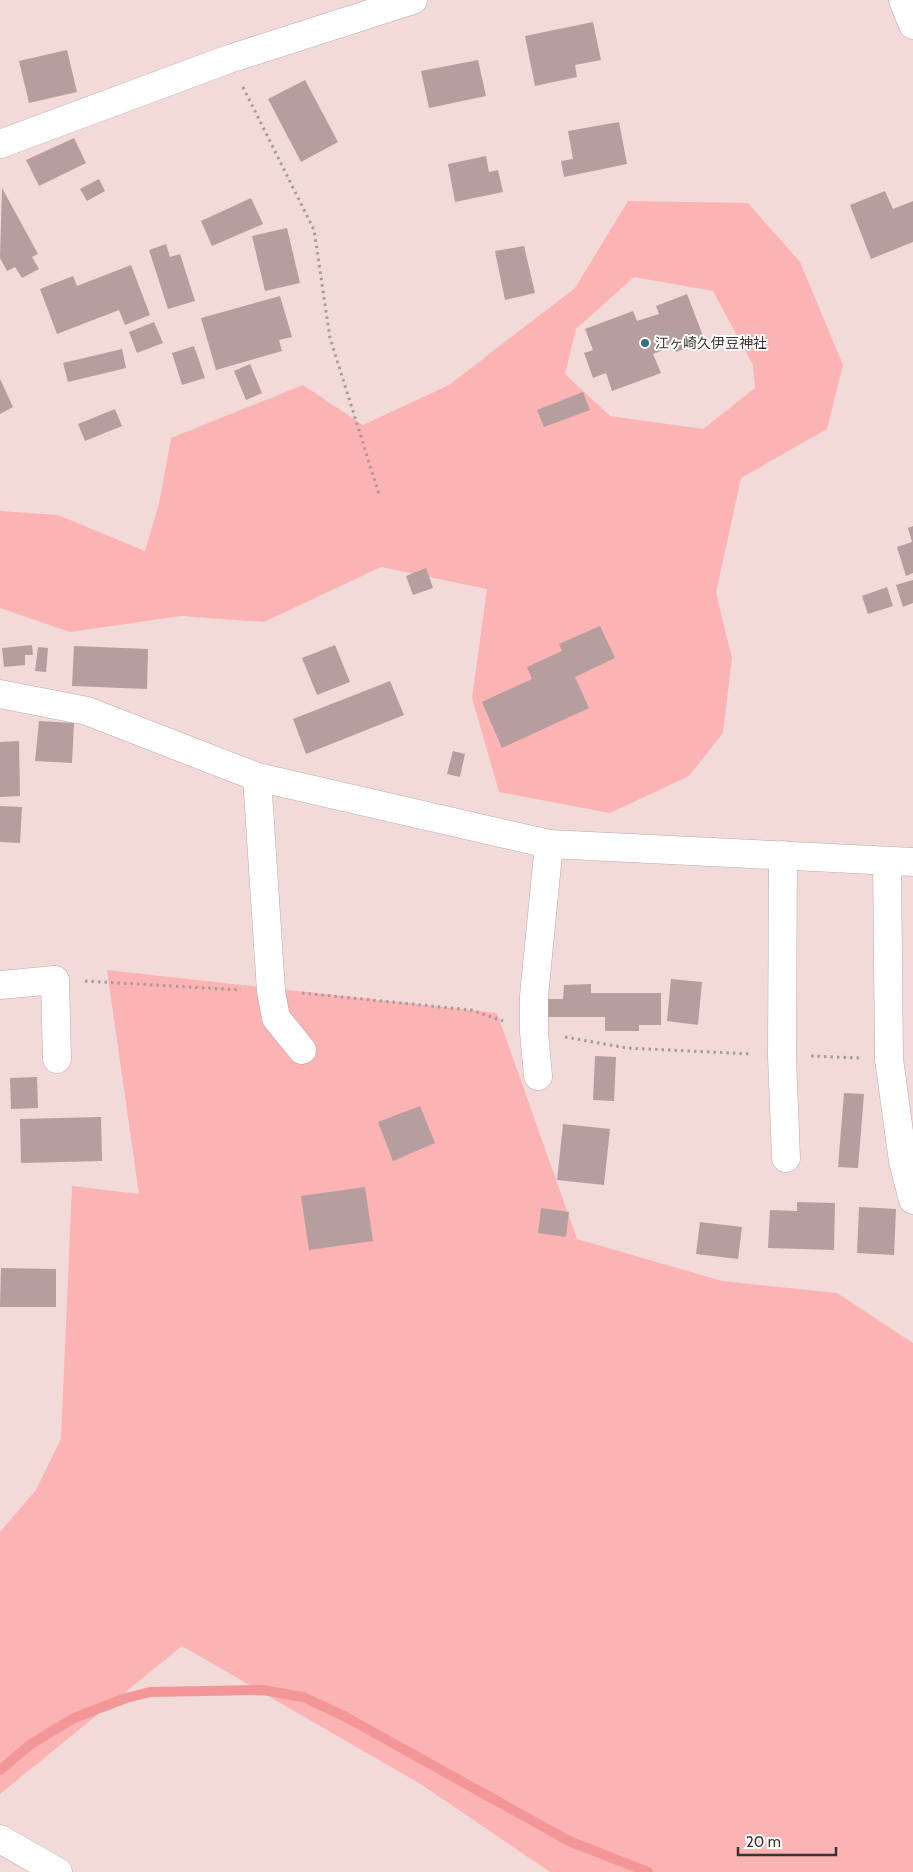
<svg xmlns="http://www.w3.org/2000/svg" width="913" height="1872" viewBox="0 0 913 1872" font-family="Cabin,'Noto Sans JP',sans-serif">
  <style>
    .green { fill: #fcb3b3; fill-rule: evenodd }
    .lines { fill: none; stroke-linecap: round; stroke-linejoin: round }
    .stream { stroke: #f39698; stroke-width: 10 }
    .building { fill: #b59e9d }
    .minor-casing { stroke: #bfa8a7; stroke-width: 29 }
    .path { stroke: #ac9999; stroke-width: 3; stroke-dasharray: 2.5 4; stroke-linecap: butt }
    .minor { stroke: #fff; stroke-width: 28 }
    .poi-dot { fill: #356f88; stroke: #fff; stroke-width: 2 }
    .labels { text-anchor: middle; stroke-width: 4; stroke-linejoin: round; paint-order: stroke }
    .poi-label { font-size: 14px; fill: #3b3232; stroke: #fff; text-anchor: start }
  </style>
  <rect width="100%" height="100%" fill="#f2dad9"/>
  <path class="green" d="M628,201L748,203L800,262L843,365L827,429L741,478L716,593L732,658L723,733L689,776L610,813L499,792L472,698L487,589L381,567L264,622L181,616L70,632L0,608V511L58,515L145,551L159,504L171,438L303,385L363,425L449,385L575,288ZM634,277L713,291L753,365L755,388L703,429L610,416L565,374L576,329Z
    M107,970L497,1013L577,1239L722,1281L837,1293L913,1343V1872H550L422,1785L182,1646L0,1794V1532L36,1490L61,1439L72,1186L139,1194Z"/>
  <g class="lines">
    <path class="stream" d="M0,1770L31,1744L74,1718L126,1698L150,1692L263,1690L303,1697L344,1716L569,1841L648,1872"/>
  </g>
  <path class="building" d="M593,22L601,60L575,65L577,77L535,86L525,36Z
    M67,50L77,92L29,103L19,61Z
    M478,60L486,96L429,108L421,71Z
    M305,80L338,142L301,162L268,99Z
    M619,122L627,164L564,177L561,161L573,159L568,131Z
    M74,138L86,163L39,186L26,160Z
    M486,156L489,172L498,170L503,192L455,202L448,164Z
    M99,179L105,191L87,201L80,189Z
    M2,188L38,254L32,257L39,269L22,278L15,267L7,271L0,258Z
    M885,191L893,209L913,201V242L871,259L850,205Z
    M251,198L263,224L212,246L201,221Z
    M287,228L300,283L265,291L252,236Z
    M166,244L170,257L180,254L195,301L168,309L149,250Z
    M524,246L535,293L505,300L495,251Z
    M131,265L150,315L125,325L119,310L57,334L40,289L73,276L77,286Z
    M687,294L705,341L676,352L674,346L653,354L661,373L612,391L606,373L593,378L584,353L593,350L585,329L633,311L637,321L659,314L656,306Z
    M280,296L292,337L279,340L282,351L216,370L201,318Z
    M154,322L163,343L137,353L129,332Z
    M194,346L205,378L182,385L172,353Z
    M122,349L126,368L68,382L63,363Z
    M250,364L262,393L246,400L234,371Z
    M0,379L13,407L0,414Z
    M583,392L590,410L544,427L537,410Z
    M115,409L122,426L85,441L78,424Z
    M913,526V573L906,576L897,547L912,542L908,528Z
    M426,568L433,588L413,595L406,576Z
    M913,580V603L903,607L896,585Z
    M887,587L893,606L868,614L862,596Z
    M600,626L615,658L575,677L589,708L502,748L482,702L532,679L527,667L562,651L559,644Z
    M32,645L33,655H25V665L4,667L2,648Z
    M335,645L350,682L317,695L302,658Z
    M74,646L148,649L147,689L72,686Z
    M38,647L48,648L46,672L35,671Z
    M390,681L404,715L306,754L293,719Z
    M39,721L74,723L72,763L35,761Z
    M19,741L20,796L0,797V742Z
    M453,751L465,754L460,777L447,774Z
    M0,806L22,807L20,843L0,842Z
    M671,979L702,982L698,1025L667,1021Z
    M591,984V993H661V1025H639V1031H605V1017H545V999H563L564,985Z
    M595,1056L616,1057L614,1101L593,1100Z
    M37,1077L38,1108L11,1109L10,1078Z
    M844,1093L864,1094L858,1168L838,1167Z
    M420,1106L435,1143L393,1161L378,1122Z
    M101,1117L102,1161L21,1163L20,1119Z
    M563,1124L610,1129L604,1185L557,1180Z
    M365,1187L373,1241L309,1250L301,1196Z
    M797,1202L835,1203L834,1250L768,1248L770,1210L797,1211Z
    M859,1207L896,1209L894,1255L857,1253Z
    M541,1208L569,1212L566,1237L538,1233Z
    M700,1222L742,1227L738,1259L696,1254Z
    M1,1268L56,1269V1307H0Z"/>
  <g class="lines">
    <defs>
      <path id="minor" d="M903,0L913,25
        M0,144L229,59L413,0
        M0,694L87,711L257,777L549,844L913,862
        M257,777L271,991L276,1018L302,1050
        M783,855L782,1056L786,1158
        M887,861L889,1059L903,1161L913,1200
        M0,985L55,980L57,1059
        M538,1076L534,1032V996L549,844
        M0,1839L58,1872"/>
    </defs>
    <use href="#minor" class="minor-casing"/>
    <path class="path" d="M243,87L314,230L330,338L379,494
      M85,981L241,990
      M302,993L471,1010L503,1021
      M565,1037L627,1048L752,1054
      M811,1056L860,1058"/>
    <use href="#minor" class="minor"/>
  </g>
  <circle class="poi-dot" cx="645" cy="343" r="5"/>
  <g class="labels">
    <g class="poi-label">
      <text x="655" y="348">江ヶ崎久伊豆神社</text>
    </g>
  </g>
  <path d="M738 1847v8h98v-8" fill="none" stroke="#3b3232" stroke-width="2.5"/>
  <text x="746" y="1847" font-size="15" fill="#3b3232" stroke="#ffffff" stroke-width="4" paint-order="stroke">20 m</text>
</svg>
